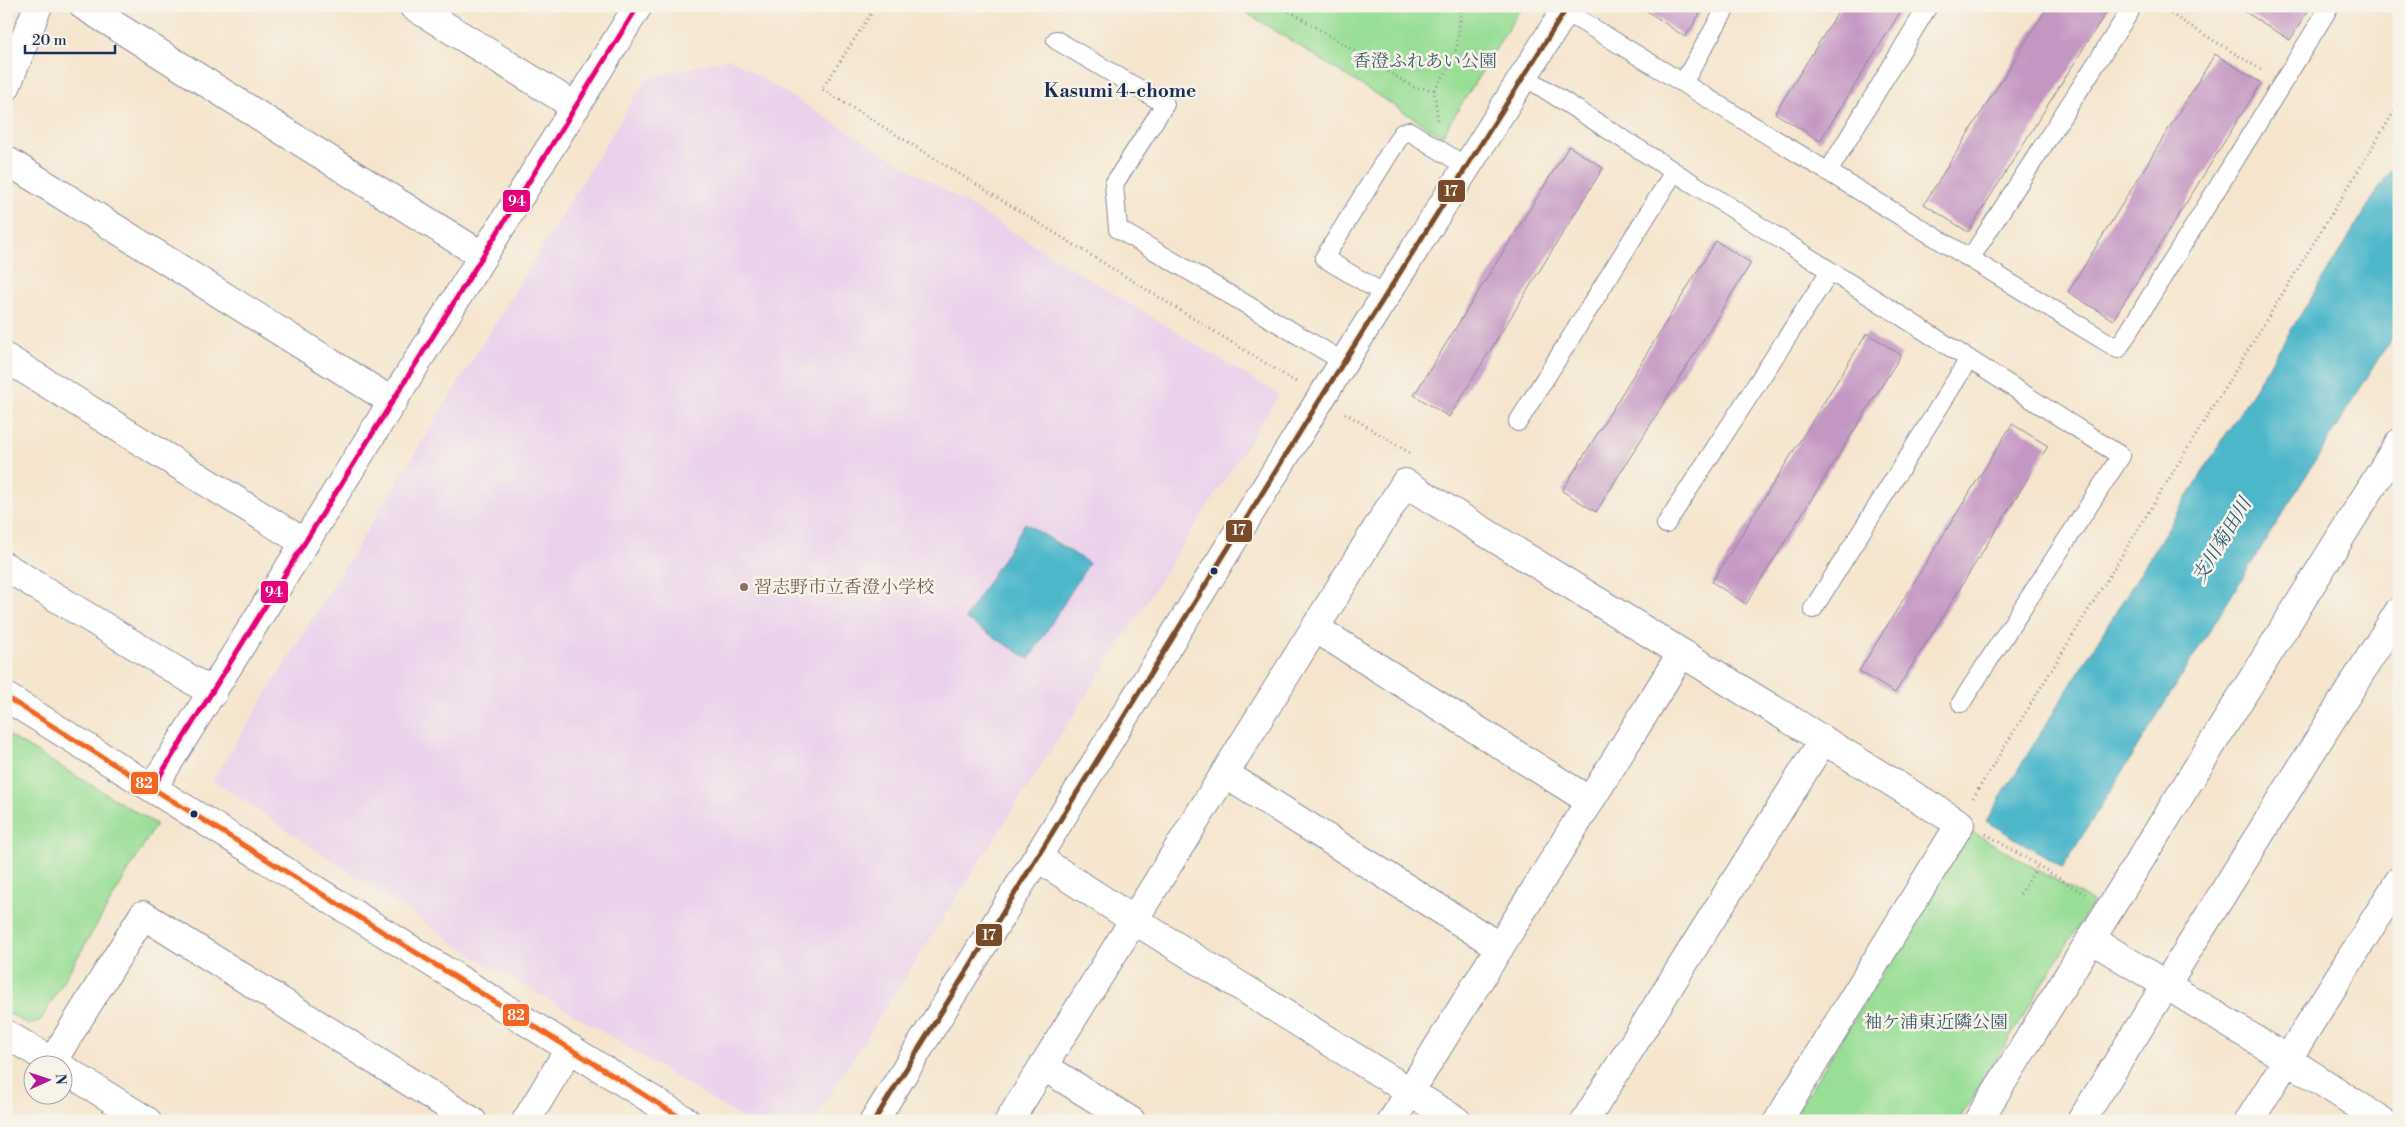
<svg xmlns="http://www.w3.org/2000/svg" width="2405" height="1127" viewBox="0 0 2405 1127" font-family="'Libre Bodoni','Noto Serif JP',serif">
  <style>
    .built { fill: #ead1ec }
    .green { fill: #99de96; stroke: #5a867a }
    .water { fill: #4db7ca; stroke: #347394 }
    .building { fill: #c497c3 }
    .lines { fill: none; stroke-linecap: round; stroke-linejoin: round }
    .service-casing { stroke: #888a96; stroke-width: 20 }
    .minor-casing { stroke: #888a96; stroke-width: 30 }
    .tertiary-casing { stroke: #888a96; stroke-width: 30 }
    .path { stroke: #888a96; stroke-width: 3; stroke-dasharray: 1 4; stroke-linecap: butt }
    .service { stroke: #fff; stroke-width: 18 }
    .minor { stroke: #fff; stroke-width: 28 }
    .tertiary { stroke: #fff; stroke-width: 28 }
    .bus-1-casing { stroke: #f7f3e8; stroke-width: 9 }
    .bus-2-casing { stroke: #f7f3e8; stroke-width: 9 }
    .bus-3-casing { stroke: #f7f3e8; stroke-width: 9 }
    .bus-1 { stroke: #7a4b2a; stroke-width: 5 }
    .bus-2 { stroke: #f26522; stroke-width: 5 }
    .bus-3 { stroke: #e5007d; stroke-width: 5 }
    .bus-dot { fill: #1b2f5e; stroke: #f7f3e8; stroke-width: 2 }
    .education-dot { fill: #8d6e63; stroke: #f7f3e8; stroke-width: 2 }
    .labels { text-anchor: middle; stroke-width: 5; stroke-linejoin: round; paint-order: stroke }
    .park-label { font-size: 18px; fill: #3a5b6c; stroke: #f7f3e8 }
    .education-label { font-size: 18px; fill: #785e54; stroke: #f7f3e8; text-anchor: start }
    .neighbourhood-label { font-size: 19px; font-weight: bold; fill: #1b2f5e; stroke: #f7f3e8 }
    .water-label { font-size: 19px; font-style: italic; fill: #2a587e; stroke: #f7f3e8 }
    .line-badge { stroke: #f7f3e8; stroke-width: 2 }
    .badge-label { font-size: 14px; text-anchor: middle; font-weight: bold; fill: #fff }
  </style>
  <rect width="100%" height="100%" fill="#f7f3e8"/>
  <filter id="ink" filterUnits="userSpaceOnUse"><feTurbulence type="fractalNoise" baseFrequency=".02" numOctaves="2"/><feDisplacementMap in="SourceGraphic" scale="10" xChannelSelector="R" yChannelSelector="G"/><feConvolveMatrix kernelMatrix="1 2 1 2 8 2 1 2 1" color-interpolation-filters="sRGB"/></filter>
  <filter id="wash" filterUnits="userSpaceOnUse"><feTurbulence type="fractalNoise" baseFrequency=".0096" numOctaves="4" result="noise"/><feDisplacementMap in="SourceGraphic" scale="20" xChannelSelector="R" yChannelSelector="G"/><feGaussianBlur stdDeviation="1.12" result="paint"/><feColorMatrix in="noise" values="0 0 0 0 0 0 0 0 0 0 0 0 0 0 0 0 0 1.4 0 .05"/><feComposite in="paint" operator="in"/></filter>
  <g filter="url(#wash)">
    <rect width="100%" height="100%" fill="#f5e5ce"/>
    <path class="built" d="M729,58L1279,395L813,1121H746L584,1020L475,957L213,780L646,79Z"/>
    <path class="green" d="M1236,6H1522L1442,136Z
      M6,734L156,824L40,1021L28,1025L6,1011Z
      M1971,831L2093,902L1958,1121H1791Z"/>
    <path class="water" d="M2399,156V326L2063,867L1986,821Z
      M1025,523L1089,563L1029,659L965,619Z"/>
    <g id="blocks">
      <path class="building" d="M1640,6H1705L1685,37Z
        M1842,6H1904L1820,141L1775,113Z
        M2048,6H2110L1968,232L1924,204Z
        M2247,6H2311L2290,40L2244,11Z
        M2215,54L2261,83L2113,320L2068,292Z
        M1569,146L1603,168L1449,417L1414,395Z
        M1716,241L1751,263L1596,512L1562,491Z
        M1867,333L1901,355L1746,604L1712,582Z
        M2012,424L2048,446L1895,693L1859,671Z"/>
    </g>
  </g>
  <g filter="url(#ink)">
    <use href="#blocks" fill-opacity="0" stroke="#888a96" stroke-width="1"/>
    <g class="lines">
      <defs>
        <path id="service" d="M1565,11L2118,349L2330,6
          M1056,40L1165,104L1114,184L1118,229L1344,362
          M1524,76L2121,456L1961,703
          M1683,83L1727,6
          M1828,172L1928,6
          M1970,259L2130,11
          M1386,295L1324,258L1402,133L1409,131L1467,167
          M1518,422L1674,172
          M1666,524L1830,271
          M1813,609L1969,359"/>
        <path id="minor" d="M84,6L483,256
          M413,6L576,107
          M6,87L38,6
          M6,160L393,402
          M6,358L305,543
          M6,567L213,693
          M1315,628L1590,801
          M1225,774L1500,947
          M153,787L638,6
          M1038,858L1134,920L1457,1121
          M2091,939L2287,1059L2382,1121
          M6,1034L56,1064
          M52,1062L143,915L472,1121
          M1043,1066L1131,1121
          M62,1068L147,1121
          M526,1121L570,1048
          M1009,1121L1405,483L1960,824L1778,1121
          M1392,1121L1681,654
          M1585,1121L1822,742
          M1978,1121L2399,443
          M2081,1121L2399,611
          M2249,1121L2399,881"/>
        <path id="tertiary" d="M6,697L686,1121
          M874,1121L1321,398L1568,6"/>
      </defs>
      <use href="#service" class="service-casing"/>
      <use href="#minor" class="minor-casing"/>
      <use href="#tertiary" class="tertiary-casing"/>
      <path class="path" d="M676,6V9
        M876,6L822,89L1296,382
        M1281,6L1413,87L1434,90L1438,121
        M2158,6L2263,71
        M1286,9L1309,6
        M1434,90C1459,56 1458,47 1461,6
        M1345,413L1410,453
        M1973,798L2399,104
        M1986,834L2085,894
        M2020,894L2038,866"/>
      <use href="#service" class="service"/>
      <use href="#minor" class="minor"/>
      <use href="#tertiary" class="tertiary"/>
      <defs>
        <path id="bus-1" d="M874,1121L1321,398L1568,6"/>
        <path id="bus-2" d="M6,697L686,1121"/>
        <path id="bus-3" d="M153,787L638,6"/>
      </defs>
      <use href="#bus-1" class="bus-1-casing"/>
      <use href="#bus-2" class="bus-2-casing"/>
      <use href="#bus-3" class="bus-3-casing"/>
      <use href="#bus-1" class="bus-1"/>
      <use href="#bus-2" class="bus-2"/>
      <use href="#bus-3" class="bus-3"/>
    </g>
  </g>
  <g class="bus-dot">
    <circle cx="1214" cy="571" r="4.5"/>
    <circle cx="194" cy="814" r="4.5"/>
  </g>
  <circle class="education-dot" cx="744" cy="587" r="5"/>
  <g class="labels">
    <g class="park-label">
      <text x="1425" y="67">香澄ふれあい公園</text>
      <text x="1936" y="1028">袖ケ浦東近隣公園</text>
    </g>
    <g class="education-label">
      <text x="754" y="593">習志野市立香澄小学校</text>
    </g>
    <g class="neighbourhood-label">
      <text x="1120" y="97">Kasumi 4-chome</text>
    </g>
    <g class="water-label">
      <text transform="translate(2221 540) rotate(-59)" y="7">支川菊田川</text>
    </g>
  </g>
  <g class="line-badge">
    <rect x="1437" y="179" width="29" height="24" rx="5" fill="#7a4b2a"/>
    <rect x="502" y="189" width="29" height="24" rx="5" fill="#e5007d"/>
    <rect x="1225" y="519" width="28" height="24" rx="5" fill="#7a4b2a"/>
    <rect x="260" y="580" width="29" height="24" rx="5" fill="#e5007d"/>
    <rect x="130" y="771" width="29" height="24" rx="5" fill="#f26522"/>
    <rect x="975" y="923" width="28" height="24" rx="5" fill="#7a4b2a"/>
    <rect x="502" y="1003" width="28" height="24" rx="5" fill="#f26522"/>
  </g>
  <g class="badge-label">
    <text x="1451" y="196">17</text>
    <text x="517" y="206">94</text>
    <text x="1239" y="535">17</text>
    <text x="274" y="597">94</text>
    <text x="144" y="788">82</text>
    <text x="989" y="940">17</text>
    <text x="516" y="1020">82</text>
  </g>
  <rect width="2405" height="1127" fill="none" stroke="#f7f3e8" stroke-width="25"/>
  <g transform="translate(48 1080) rotate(87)"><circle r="24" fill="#f7f3e8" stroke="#9fa5b1"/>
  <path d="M0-4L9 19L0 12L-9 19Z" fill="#b5179e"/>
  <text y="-8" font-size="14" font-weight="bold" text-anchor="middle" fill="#1b2f5e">N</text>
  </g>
  <path d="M25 45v8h90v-8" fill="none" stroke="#1b2f5e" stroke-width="2.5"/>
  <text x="32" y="45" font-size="15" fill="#1b2f5e" stroke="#f7f3e8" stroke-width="4" paint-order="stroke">20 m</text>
</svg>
